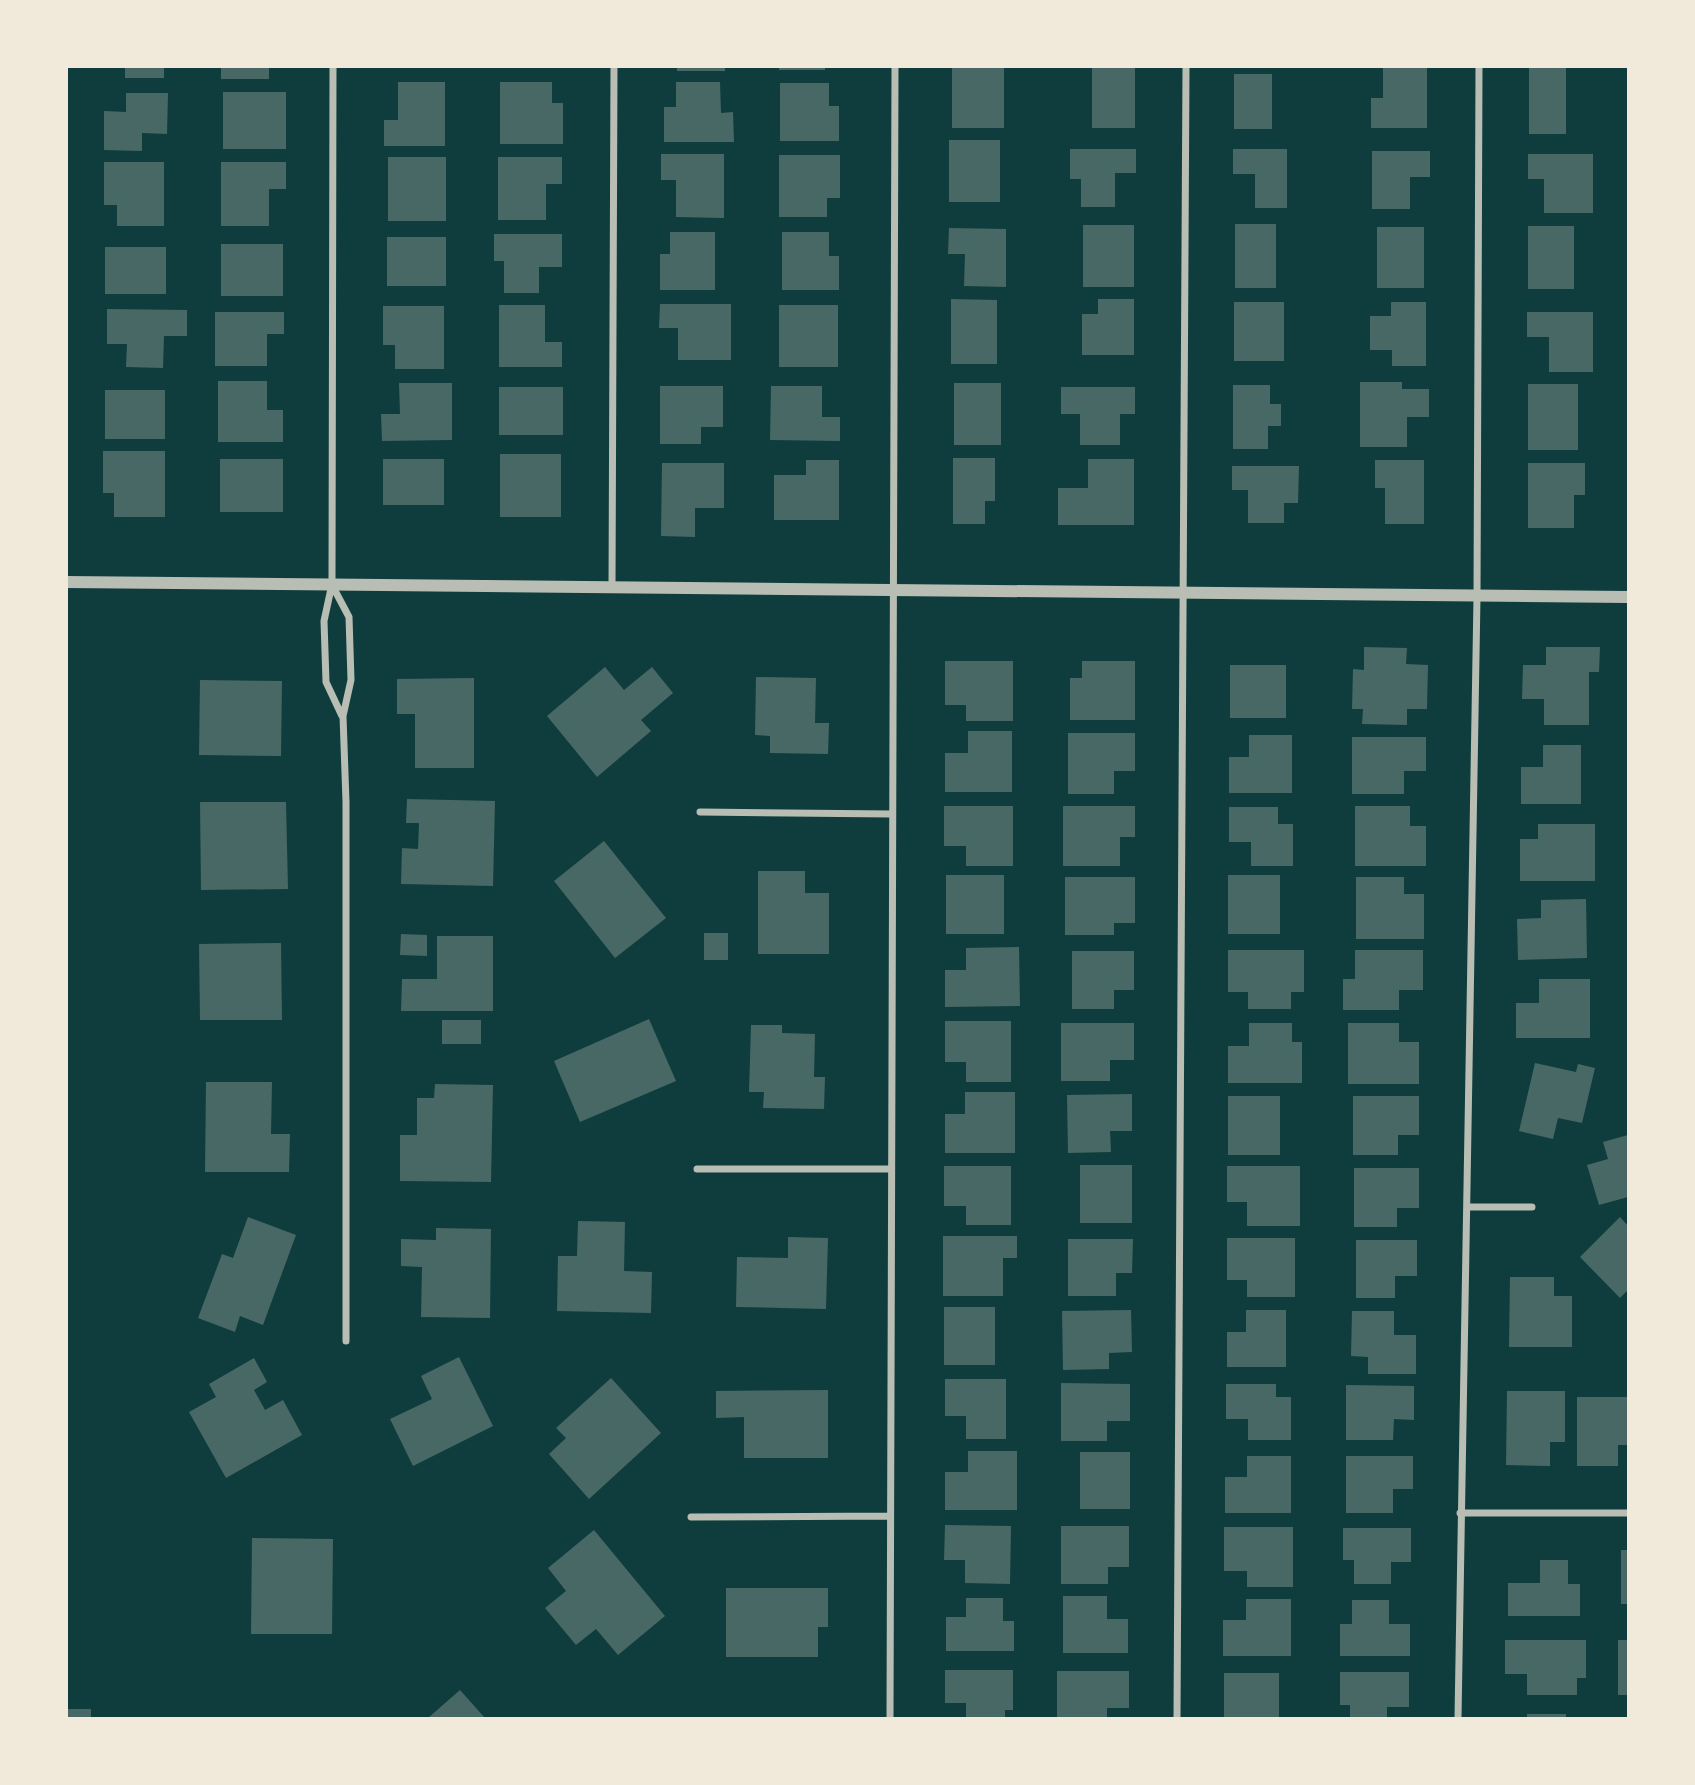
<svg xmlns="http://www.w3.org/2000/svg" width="1695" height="1785" viewBox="0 0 1695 1785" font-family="'IBM Plex Serif',serif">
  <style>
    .building { fill: #486865 }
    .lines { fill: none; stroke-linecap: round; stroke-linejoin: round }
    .minor { stroke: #b8beb3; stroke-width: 7 }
    .tertiary { stroke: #b8beb3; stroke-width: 12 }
  </style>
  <rect width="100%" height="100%" fill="#0f3d3e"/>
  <path class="building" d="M125,66H164V78H125Z
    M221,66H269V79H221Z
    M677,66H725V71H677Z
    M779,66H825V70H779Z
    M952,66H1004V128H952Z
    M1092,66H1135V128H1092Z
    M1383,66H1427V128H1371V98H1383Z
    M1529,67H1566V134H1529Z
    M1234,74H1272V129H1234Z
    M398,82H445V146H384V120H398Z
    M500,82H552V103H563V144H500Z
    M676,82H720L721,113L733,112L734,142H664V107H676Z
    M780,83H829V106H839V141H780Z
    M223,92H286V149H223Z
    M126,93H168L167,134L142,133V151L104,150V111L126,112Z
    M949,140H1000V202H949Z
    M1070,149H1136V173H1115V207H1081V179H1070Z
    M1233,149H1287V208H1255V174H1233Z
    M1372,151H1430V177H1410V209H1372Z
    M661,154H724V218L676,217V180H661Z
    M1528,154H1593V213H1544V179H1528Z
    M779,155H840V198H827V217H779Z
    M388,157H446V221H388Z
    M498,157H562V184H546V220H498Z
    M104,162H164V226H117V205H104Z
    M221,162H286V189H269V226H221Z
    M1235,224H1276V288H1235Z
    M1083,225H1134V287H1083Z
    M1528,226H1574V289H1528Z
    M1377,227H1424V288H1377Z
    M949,228L1006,229V287L964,286L965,254H948Z
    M670,232H715V290H660V254H670Z
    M782,232H829V256H839V290H782Z
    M494,234H562V267H539V293H504V261H494Z
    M387,237H446V286H387Z
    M221,244H283V296H221Z
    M105,247H166V294H105Z
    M951,299L997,300V364H951Z
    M1098,299H1134V355H1082V314H1098Z
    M1234,302H1284V361H1234Z
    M1391,302H1426V366H1392V350H1370V316H1391Z
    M660,304H731V360H678V328H659Z
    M499,305H545V342H562V367H499Z
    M779,305H838V367H779Z
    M383,306H444V369H395V345H383Z
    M107,309L187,310V336H164L163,368L126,367L127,344H107Z
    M215,312H284V334H267V366H215Z
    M1527,312H1593V372H1549V337H1527Z
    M218,381H267V410H283V442H218Z
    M1360,382H1402V389H1429V417H1407V447H1360Z
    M399,383H452V440L382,441L381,414H400Z
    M954,383H1001V445H954Z
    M1528,384H1578V450H1528Z
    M1233,385H1270V404H1281V426H1268V449H1233Z
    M660,386H723V427H701V444H660Z
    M771,386H822V417H840V441L770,440Z
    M499,387H563V435H499Z
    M1061,387H1135V414H1120V445H1080V414H1061Z
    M105,390H165V439H105Z
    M103,451H165V517H114V493H103Z
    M500,454H561V517H500Z
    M953,458H995V501H985V524H953Z
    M220,459H283V512H220Z
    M383,459H444V505H383Z
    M1088,459H1134V525H1058V488H1088Z
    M806,460H839V520H774V475H806Z
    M1375,460H1424V524H1385V488H1375Z
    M662,463H724V508H695V537L661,536Z
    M1528,463H1585V495H1574V528H1528Z
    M1232,466H1299L1298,503H1284V523H1248V490H1232Z
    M1364,647L1407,648L1406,664L1428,665L1427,709H1407V725L1362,724L1363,709H1352L1353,669L1364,670Z
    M1546,647H1600L1599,672H1589V725H1544V699H1522L1523,665H1546Z
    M945,661H1013V721H966V705H945Z
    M1082,661H1135V720H1070V678H1082Z
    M1230,665H1286V718H1230Z
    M605,667L624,690L652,667L673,693L641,720L651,731L597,777L547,716Z
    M756,677L816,678L815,723H829L828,754L770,753V736L755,735Z
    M474,678V768H415V714H397V679Z
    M200,680L282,681L281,756L199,755Z
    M968,731H1012V792H945V753H968Z
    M1068,733H1135V771H1114V794H1068Z
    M1249,735H1292V793H1229V757H1249Z
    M1352,737H1426V771H1404V794H1352Z
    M1543,745H1581V804H1521V767H1543Z
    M407,799L495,801L493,886L401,884L402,848L418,849L419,823H406Z
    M200,802H286L288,889L201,890Z
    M944,806H1013V866H966V846H944Z
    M1063,806H1135V837H1120V866H1063Z
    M1355,806H1410V826H1426V866H1355Z
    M1229,807H1278V824H1293V866H1251V842H1229Z
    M1538,824H1595V881H1520V839H1538Z
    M604,841L666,918L615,958L554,881Z
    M758,871H805V893H829V954H758Z
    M946,875H1004V934H946Z
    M1228,875H1280V934H1228Z
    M1065,877H1135V923H1114V935H1065Z
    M1356,877H1404V894H1424V939H1356Z
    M1586,899L1587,958L1518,960L1517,919L1541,918V900Z
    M704,933H728V960H704Z
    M401,934L427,935V956L400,955Z
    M437,936H493V1011H401L402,979H437Z
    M281,943L282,1020H200L199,944Z
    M1019,947L1020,1006L945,1007V970H966V948Z
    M1228,950H1304V992H1291V1009H1248V992H1228Z
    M1355,950H1423V990H1399V1010H1343V979H1355Z
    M1072,951H1134V990H1114V1009H1072Z
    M1539,979H1590V1038H1516V1003H1539Z
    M649,1019L676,1081L580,1122L554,1061Z
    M442,1020H481V1044H442Z
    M945,1021H1011V1082H966V1062H945Z
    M1061,1023H1134V1060H1110V1081H1061Z
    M1249,1023H1292V1042H1302V1083H1228V1046H1249Z
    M1348,1023H1399V1042H1419V1084H1348Z
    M751,1025H782V1033L815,1034L814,1077H825L824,1109L763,1108L764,1092H749Z
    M1535,1063L1576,1072L1578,1064L1595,1068L1582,1123L1558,1118L1553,1139L1519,1131Z
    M206,1082H272L271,1134H290L289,1172H205Z
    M435,1084L493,1085L491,1182L400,1181V1135H417V1098H434Z
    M965,1092H1015V1153H945V1114H965Z
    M1132,1094V1131H1110L1111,1152L1068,1153L1067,1095Z
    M1228,1096H1280V1155H1228Z
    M1353,1096H1419V1135H1398V1155H1353Z
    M1628,1135V1197L1599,1205L1587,1165L1608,1159L1603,1142Z
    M1080,1165H1132V1223H1080Z
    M944,1166H1011V1225H966V1206H944Z
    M1227,1166H1300V1226H1247V1202H1227Z
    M1354,1168H1419V1208H1397V1227H1354Z
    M248,1217L296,1235L263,1325L240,1316L235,1332L198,1318L222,1254L233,1258Z
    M1620,1217L1628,1226V1290L1620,1298L1580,1257Z
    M578,1221L625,1222L624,1271L652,1272L651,1313L557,1311L558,1256H577Z
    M436,1228L491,1229L490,1318L421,1317L422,1267L401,1266V1239L436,1240Z
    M943,1236H1017V1258H1003V1296H943Z
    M788,1237L828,1238L826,1309L736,1307L737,1257L788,1258Z
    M1227,1238H1295V1297H1247V1280H1227Z
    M1068,1239H1133L1132,1273H1116V1296H1068Z
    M1356,1240H1417V1276H1395V1298H1356Z
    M1510,1277H1554V1296H1572V1347H1509Z
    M944,1307H995V1365H944Z
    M1131,1310L1132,1352L1109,1353V1369L1063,1370L1062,1311Z
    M1246,1310H1286V1367H1227V1332H1246Z
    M1352,1311H1394V1335H1416V1374H1368V1357L1351,1356Z
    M459,1357L493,1426L413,1466L390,1419L432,1399L421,1376Z
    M254,1358L267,1382L254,1390L265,1410L283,1400L302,1435L226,1478L189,1412L216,1397L209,1384Z
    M611,1378L661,1433L589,1499L549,1454L566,1438L556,1428Z
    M945,1379H1006V1439H966V1416H945Z
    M1061,1383L1130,1384V1421H1107V1441H1061Z
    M1226,1384H1276V1397H1291V1440H1248V1419H1226Z
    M1346,1385L1414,1386V1420L1394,1419L1393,1440H1346Z
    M828,1390V1458H744V1417L716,1418V1391Z
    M1507,1391H1565V1442H1550V1466L1506,1465Z
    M1577,1397H1628V1445H1618V1466H1577Z
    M968,1451H1017V1510H945V1472H968Z
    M1080,1452H1130V1509H1080Z
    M1247,1456H1291V1513H1225V1477H1247Z
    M1346,1456H1413V1489H1393V1513H1346Z
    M945,1525L1011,1526L1010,1584L965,1583V1560H944Z
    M1061,1526H1129V1567H1108V1584H1061Z
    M1224,1527H1293V1587H1247V1571H1224Z
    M1343,1528H1411V1562H1391V1584H1354V1560H1343Z
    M594,1530L665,1616L618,1655L596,1629L576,1645L545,1608L566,1591L548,1568Z
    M252,1538L333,1539L332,1634H251Z
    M1621,1550H1628V1604H1621Z
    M1540,1560H1568V1584H1580V1616H1508V1583H1540Z
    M726,1588H828V1627H818V1657H726Z
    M1063,1596H1107V1619H1128V1653H1063Z
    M966,1598H1003V1621H1014V1651H946V1617H966Z
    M1246,1599H1291V1656H1223V1620H1246Z
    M1352,1600H1389V1624H1410V1656H1340V1624H1352Z
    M1505,1640H1586V1678H1577V1695H1527V1674H1505Z
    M1618,1640H1628V1695H1618Z
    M945,1670H1013V1710H1005V1718H966V1703H945Z
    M1057,1671H1129V1708H1107V1718H1057Z
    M1340,1672H1409V1707H1387V1718H1350V1705H1340Z
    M1224,1673H1279V1718H1224Z
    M460,1690L485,1718H428Z
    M66,1709H91V1718H66Z
    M1527,1714H1566V1718H1527Z"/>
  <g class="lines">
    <path class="minor" d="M333,66L332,584L324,621L326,682L342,716
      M332,585L349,617L351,680L343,716L346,802V1341
      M612,588L614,66
      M700,812L892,814
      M697,1169H891
      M1467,1207H1532
      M1460,1513H1628
      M691,1517L890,1516
      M890,1718L895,66
      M1177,1718L1186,66
      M1458,1718L1477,597L1479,66"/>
    <path class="tertiary" d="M66,582L1628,597"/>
  </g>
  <rect width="1695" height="1785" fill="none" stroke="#f1e9da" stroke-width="136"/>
</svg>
